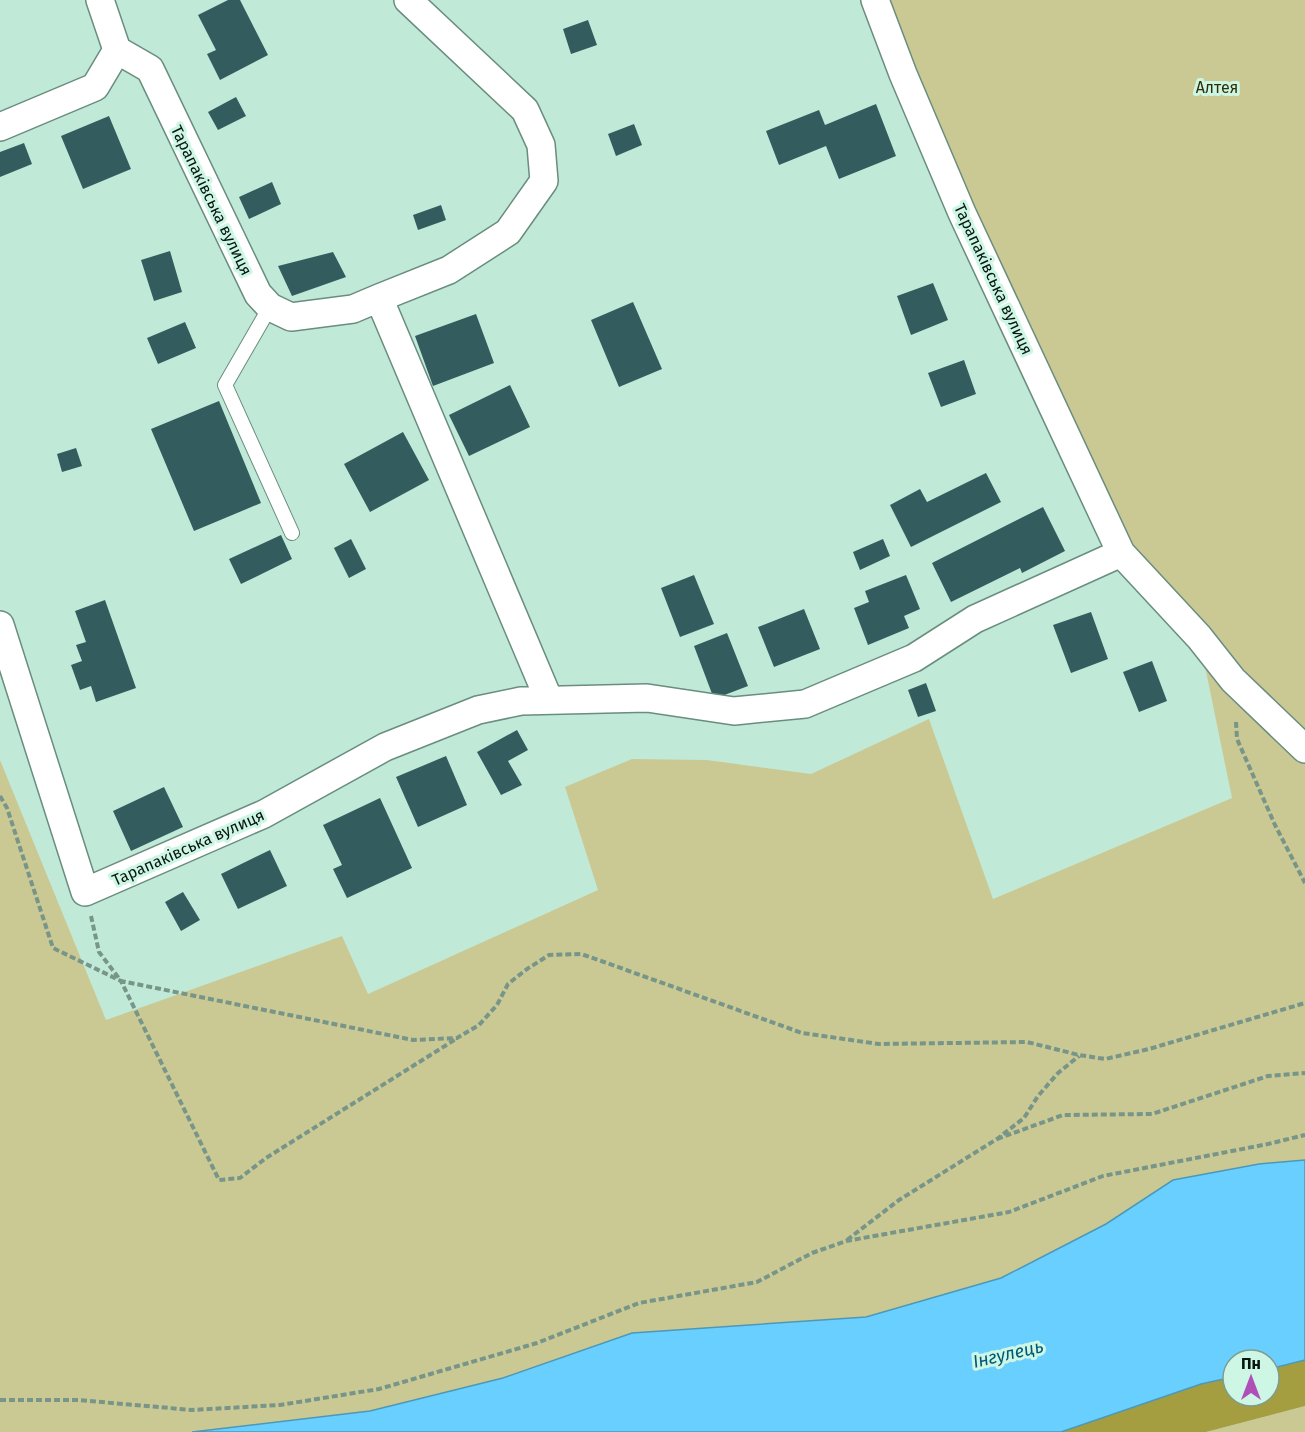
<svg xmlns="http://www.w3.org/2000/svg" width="1305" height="1432" viewBox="0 0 1305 1432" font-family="'Fira Sans',sans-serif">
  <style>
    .green { fill: #cbc993 }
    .forest { fill: #a49e40 }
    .water { fill: #69cfff; stroke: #4c98b8; stroke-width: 1.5 }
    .building { fill: #335c5e }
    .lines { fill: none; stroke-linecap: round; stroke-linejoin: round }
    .service-casing { stroke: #698d7e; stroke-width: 16 }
    .minor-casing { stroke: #698d7e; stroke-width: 30 }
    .path { stroke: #779589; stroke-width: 4; stroke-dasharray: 6 3; stroke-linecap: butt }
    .service { stroke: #fff; stroke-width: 14 }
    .minor { stroke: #fff; stroke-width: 27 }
    .labels { text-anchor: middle; stroke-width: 6; stroke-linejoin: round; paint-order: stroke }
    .park-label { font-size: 16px; fill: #322f05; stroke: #cef6e5 }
    .street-label { font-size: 16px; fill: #081611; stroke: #cef6e5 }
    .water-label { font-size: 18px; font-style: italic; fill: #005877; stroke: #cef6e5 }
  </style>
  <rect width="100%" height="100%" fill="#c1e9d8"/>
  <path class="green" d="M875,0H1305V1160L1259,1164L1173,1180L1106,1224L1001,1278L866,1317L758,1324L503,1378L370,1411L192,1432H0V760L106,1020L342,936L368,994L598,890L565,787L632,759L707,760L811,774L929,719L993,899L1232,798L1199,637L1121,553Z
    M1305,1406V1432H1206Z"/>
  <path class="forest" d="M1305,1360V1406L1206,1432H1061L1201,1384L1233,1377V1396H1269V1369Z"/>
  <path class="water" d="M1305,1160V1360L1269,1369V1360H1233V1377L1201,1384L1061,1432H192L370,1411L503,1378L632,1333L866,1317L1001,1278L1106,1224L1173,1180L1259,1164Z"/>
  <path class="building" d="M228,0H240L268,55L220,80L207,54L216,50L198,15Z
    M588,20L597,45L571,54L563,29Z
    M236,97L246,116L218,130L208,112Z
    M876,104L896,156L839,179L826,146L779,165L766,131L819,110L825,125Z
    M109,116L131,169L83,189L61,136Z
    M634,124L642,145L616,156L608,134Z
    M24,143L32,164L0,177V152Z
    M272,182L281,204L249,219L239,197Z
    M441,205L446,220L418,230L413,215Z
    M170,251L182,292L154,301L141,260Z
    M333,252L346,277L292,296L278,266Z
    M933,283L948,320L911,335L897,296Z
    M633,302L662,369L619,387L591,320Z
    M476,314L494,363L433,386L415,336Z
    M185,322L196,348L158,364L147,338Z
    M964,360L976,394L941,407L928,373Z
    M510,385L530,427L469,456L449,415Z
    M219,401L261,503L194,531L151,429Z
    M403,432L429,480L370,512L344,464Z
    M76,448L82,466L62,472L57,454Z
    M986,473L1001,502L911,547L890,505L920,489L927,502Z
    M1043,507L1065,551L1022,573L1020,568L951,602L932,563Z
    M281,535L292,559L241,584L229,559Z
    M351,539L366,569L349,578L334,548Z
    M883,539L890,556L860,570L853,552Z
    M694,575L714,624L680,637L661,588Z
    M906,575L920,609L904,616L909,628L868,645L854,608L869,602L865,591Z
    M105,600L136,688L96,702L91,686L80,690L71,665L82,661L76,645L86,642L75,611Z
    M804,609L820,649L774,667L758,627Z
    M1091,612L1108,659L1071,673L1053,625Z
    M727,633L748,686L714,699L694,646Z
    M1152,661L1167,701L1139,712L1123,672Z
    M926,683L936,711L918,717L908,690Z
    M517,730L528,750L508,761L522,785L501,795L477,752Z
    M446,756L467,805L418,827L396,777Z
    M164,787L183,827L131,851L113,811Z
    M380,798L412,868L347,898L333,869L342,865L323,825Z
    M270,850L287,886L238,909L221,874Z
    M183,892L200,920L181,931L165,902Z"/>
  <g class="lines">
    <defs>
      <path id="service" d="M270,307L225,385L292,533"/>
      <path id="minor" d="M100,0L117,50L150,69L258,294L270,307L291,317L353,309L379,298L449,270L508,232L544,181L541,145L525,110L408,0
        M875,0L903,74L962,213L1121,553L1199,637L1233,680L1305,749
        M0,127L95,87L117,50
        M379,298L549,700
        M0,625L85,892L264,814L385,747L478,710L521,701L647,698L734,711L805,704L914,658L975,619L1121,553"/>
    </defs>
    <use href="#service" class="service-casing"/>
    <use href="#minor" class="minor-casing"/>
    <path class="path" d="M1236,722L1237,739L1275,825L1305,883
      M0,796L7,808L53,948L121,981L219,1180L240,1178L266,1158L456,1039
      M91,916L99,952L121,981L413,1040L457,1038L479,1025L497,1005L508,984L527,969L549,955L581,954L604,962L802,1033L879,1044L1027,1042L1079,1055L1105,1059L1149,1049L1305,1003
      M997,1139L1063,1115L1152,1114L1268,1076L1305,1073
      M847,1240L899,1200L997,1139L1024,1118L1038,1096L1058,1073L1079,1056
      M0,1400H78L192,1410L280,1405L379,1389L537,1343L639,1303L757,1282L812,1253L846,1241L1009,1212L1103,1176L1268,1144L1305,1135"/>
    <use href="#service" class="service"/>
    <use href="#minor" class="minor"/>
  </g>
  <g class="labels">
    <g class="park-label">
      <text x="1217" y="93">Алтея</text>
    </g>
    <g class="street-label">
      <text transform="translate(212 200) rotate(64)" y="6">Тарапаківська вулиця</text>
      <text transform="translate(994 279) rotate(65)" y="6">Тарапаківська вулиця</text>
      <text transform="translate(188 847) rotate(-24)" y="6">Тарапаківська вулиця</text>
    </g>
    <g class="water-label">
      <text transform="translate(1008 1354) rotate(-13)" y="6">Інгулець</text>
    </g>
  </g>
  <g transform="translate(1251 1378)"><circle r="28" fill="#cef6e5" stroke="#7f9c90" stroke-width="1.5"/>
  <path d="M0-4.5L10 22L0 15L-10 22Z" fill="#af4fb8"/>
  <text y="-9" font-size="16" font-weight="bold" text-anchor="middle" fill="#081611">Пн</text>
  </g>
</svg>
